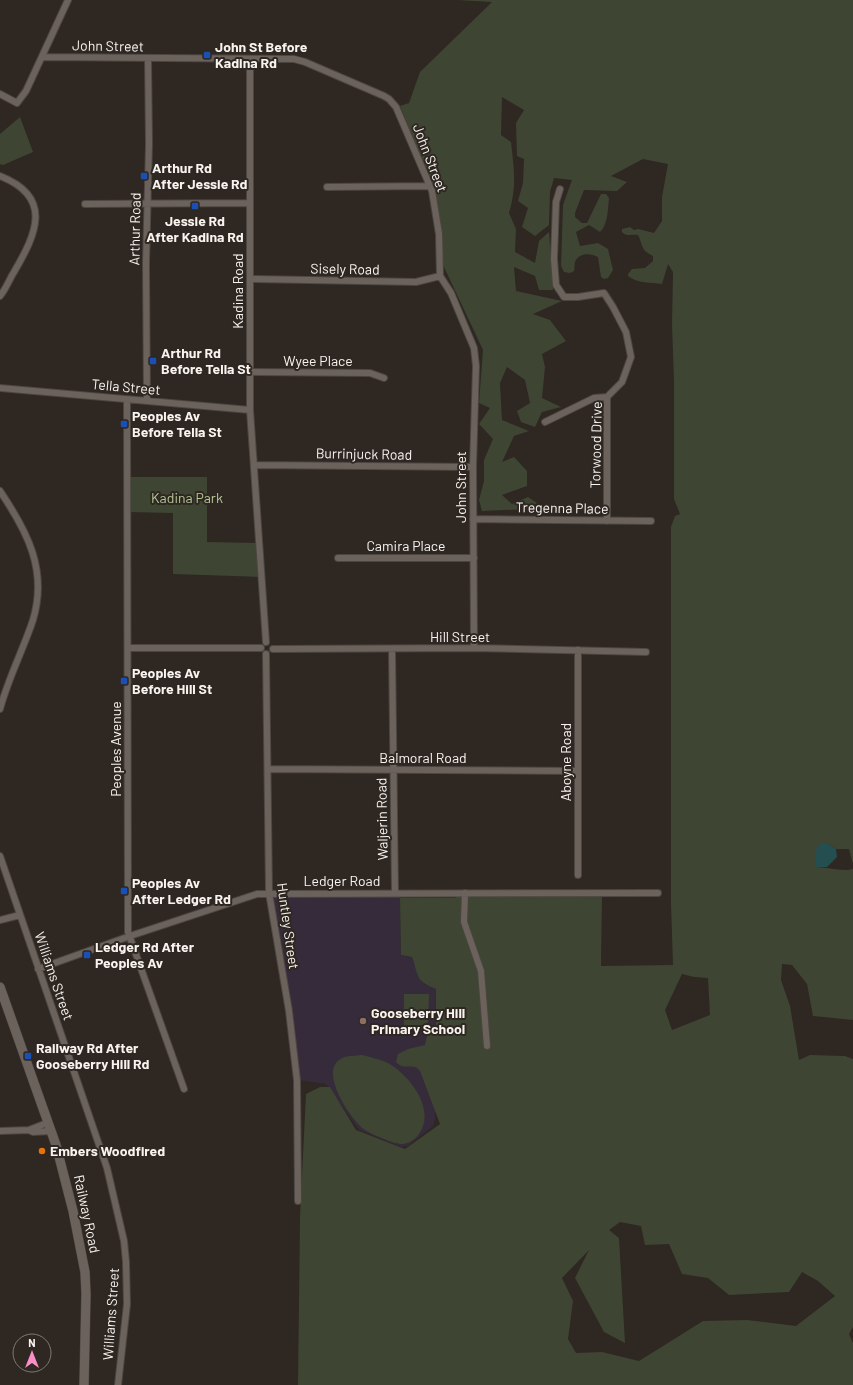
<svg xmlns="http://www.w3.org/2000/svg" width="853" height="1385" viewBox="0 0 853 1385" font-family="Barlow,sans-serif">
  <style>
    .education { fill: #352b3b }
    .green { fill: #3f4533; fill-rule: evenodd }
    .water { fill: #244e50 }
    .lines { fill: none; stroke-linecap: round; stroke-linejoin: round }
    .street-casing { stroke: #4c4642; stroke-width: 8 }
    .secondary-casing { stroke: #4c4642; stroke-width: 10 }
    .street { stroke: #6b625c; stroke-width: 6 }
    .secondary { stroke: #6b625c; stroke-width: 9 }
    .transit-dot { fill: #1a4fb4; stroke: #2e2722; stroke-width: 1.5 }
    .education-dot { fill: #8d6e63; stroke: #2e2722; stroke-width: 1.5 }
    .food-dot { fill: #e8710a; stroke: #2e2722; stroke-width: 1.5 }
    .labels { text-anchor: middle; stroke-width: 4; stroke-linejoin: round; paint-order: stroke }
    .street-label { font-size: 14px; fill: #f8f3ef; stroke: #2e2722 }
    .poi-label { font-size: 14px; font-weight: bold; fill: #f8f3ef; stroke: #2e2722; text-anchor: start }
    .park-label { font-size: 14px; fill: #b6c892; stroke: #2e2722 }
  </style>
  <rect width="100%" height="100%" fill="#2e2722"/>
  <path class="education" d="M269,893H398L400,898L401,955L412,957L415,963L418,976L424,984L436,989L435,1119L433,1126L408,1146L401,1147L359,1130L326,1084L297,1080Z"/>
  <path class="green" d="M457,0H853V864L849,849H836L829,844L816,867C828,867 842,872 853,869V1020L813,1016L807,984L792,965L782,964L781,980L790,1006L799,1060L810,1055L845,1056L853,1059V1327L849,1334L853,1343V1385H298L300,1217L306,1094L320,1087H330L356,1130L405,1149L440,1124L420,1071C413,1061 405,1072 396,1062L398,1054L408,1049L425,1045L427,1036L436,1031V989C429,986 421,983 418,976C415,970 415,963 412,957L401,955L400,898H456L455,893H602L601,966L673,965L671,903V527L675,516L680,514L674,499V382L672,324L673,272L668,264L662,284C650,282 638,284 628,276V274L632,269L645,268L653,261V256C650,254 647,253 645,251C641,246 641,240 638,235C632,234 626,237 622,232V229L630,227L634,230L638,229L654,233L662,221V197L668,164L643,159L611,176L627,182L617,191L584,190L575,213V217L582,223H587L601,194H606L609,198C608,208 608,225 600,232L589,225L576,232L580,246L598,243L608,249L613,270L608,278L604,279L601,277L598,257C591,253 579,252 575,262C574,265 575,268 574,271L570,273L564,272L561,266L563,205L572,180L554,178L550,192L549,225L535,236L522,227L528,208L518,201L523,183L524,159L517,156L516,123L524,110L502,97L501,135L511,142C514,170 517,186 509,213L516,229L515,252L535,263L539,241L549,232L553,290H539L535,276L514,267L516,291L562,301L533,314L550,320L566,341L542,354L545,367L542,398L561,407L542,412L535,427L521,422L517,411L530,403L525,380L507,367L500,383L502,420L529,431L514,436L502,462L514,457L527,471V486L502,495L512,504L528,497L537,503L529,509L482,511L479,500L484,481V460L493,439L479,424L490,408L479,403L483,350L444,267L441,254L434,194L418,150L400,106L409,103L420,72L492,2ZM682,974L694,977L708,978L710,1015L672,1030L665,1010ZM620,1222L641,1226L645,1245L669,1244L682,1274L708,1278L729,1295L789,1292L802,1272L818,1281L835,1296L796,1326L747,1320L703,1321L639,1361L602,1352L576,1353L568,1339L573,1301L562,1278L589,1250L575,1278L604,1332L625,1343L619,1238L609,1230Z
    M20,117L33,152L3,165L0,164V134Z
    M127,477H207V542L260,543L262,577L173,574V513L127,512Z
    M404,994H429L428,1025H404Z
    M362,1055C370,1057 378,1059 386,1062C408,1073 437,1109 419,1134C416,1139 408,1144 402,1144C394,1144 371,1134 365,1130C351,1120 320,1074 339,1060C345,1055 355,1056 362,1055Z"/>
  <path class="water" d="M820,843L829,844L836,849L837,857L827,867H816V850Z"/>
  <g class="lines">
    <defs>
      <path id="street" d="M42,57L294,59L305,62L384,96L389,99L396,107L432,191L439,234L440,276L451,293L474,348L476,366L473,467L474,648
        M250,59V410L266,642
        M0,94L17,103L26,91L68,0
        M0,176C53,197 37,233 14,272C9,280 6,289 0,296
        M327,187L430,186
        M560,189L556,202L554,259L556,285L564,297H578L604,293L613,307L626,332L631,357L622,382L607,397V521
        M85,204L250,203
        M250,279L416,282L440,276
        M250,372L370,373L384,378
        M0,388L250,410
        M127,400L128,932L184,1089
        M147,401L146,263L149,144L148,58
        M545,422L594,398L607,397
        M254,465L473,467
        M0,491C27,531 48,570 33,620C23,650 8,679 0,709
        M473,519L651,521
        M338,558H474
        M128,648H261
        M273,649L474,648L646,652
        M392,649L395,893
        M578,650V875
        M266,654L269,893L289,1011L297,1080L298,1201
        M268,769L578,771
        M0,856L107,1168L124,1241L126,1262L127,1304L118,1385
        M465,893L464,922L481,971L487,1046
        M0,920L20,915
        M38,969L130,936L257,894L658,893
        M29,1130L47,1123
        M0,1131L29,1130L33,1132L51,1131"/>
      <path id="secondary" d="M0,987L56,1145L73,1211L85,1272L86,1294L84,1385"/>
    </defs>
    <use href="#street" class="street-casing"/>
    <use href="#secondary" class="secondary-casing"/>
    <use href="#street" class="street"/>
    <use href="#secondary" class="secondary"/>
  </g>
  <g class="transit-dot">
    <rect x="203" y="51" width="8" height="8" rx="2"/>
    <rect x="140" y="172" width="8" height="8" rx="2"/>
    <rect x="191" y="202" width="8" height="8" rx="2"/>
    <rect x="149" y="357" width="8" height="8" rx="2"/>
    <rect x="120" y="420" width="8" height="8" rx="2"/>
    <rect x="120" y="677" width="8" height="8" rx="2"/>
    <rect x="120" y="887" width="8" height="8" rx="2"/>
    <rect x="83" y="951" width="8" height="8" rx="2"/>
    <rect x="24" y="1052" width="8" height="8" rx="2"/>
  </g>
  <circle class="education-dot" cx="363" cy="1021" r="4"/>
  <circle class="food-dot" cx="42" cy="1151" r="4"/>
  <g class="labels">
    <g class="street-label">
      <text transform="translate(108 46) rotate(1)" y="5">John Street</text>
      <text transform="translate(430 158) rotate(69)" y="5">John Street</text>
      <text transform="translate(135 229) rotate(-89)" y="5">Arthur Road</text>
      <text transform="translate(345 269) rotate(1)" y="5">Sisely Road</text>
      <text transform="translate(238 291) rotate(-90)" y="5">Kadina Road</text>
      <text x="318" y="366">Wyee Place</text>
      <text transform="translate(126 387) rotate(5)" y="5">Tella Street</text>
      <text transform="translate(596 445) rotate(-89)" y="5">Torwood Drive</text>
      <text transform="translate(364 454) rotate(1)" y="5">Burrinjuck Road</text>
      <text transform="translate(461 487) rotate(-90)" y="5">John Street</text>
      <text transform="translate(562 508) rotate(1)" y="5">Tregenna Place</text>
      <text x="406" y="551">Camira Place</text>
      <text x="460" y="642">Hill Street</text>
      <text transform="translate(116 749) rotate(-90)" y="5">Peoples Avenue</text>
      <text x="423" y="763">Balmoral Road</text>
      <text transform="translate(566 762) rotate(-90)" y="5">Aboyne Road</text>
      <text transform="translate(382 819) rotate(-91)" y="5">Waljerin Road</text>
      <text x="342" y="886">Ledger Road</text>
      <text transform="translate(288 926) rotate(82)" y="5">Huntley Street</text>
      <text transform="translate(54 976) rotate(71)" y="5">Williams Street</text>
      <text transform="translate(87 1214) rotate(78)" y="5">Railway Road</text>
      <text transform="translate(111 1314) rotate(-86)" y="5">Williams Street</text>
    </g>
    <g class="poi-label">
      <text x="215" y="52">John St Before<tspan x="215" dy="16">Kadina Rd</tspan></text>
      <text x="152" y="173">Arthur Rd<tspan x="152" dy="16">After Jessie Rd</tspan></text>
      <text x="195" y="226" text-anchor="middle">Jessie Rd<tspan x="195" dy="16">After Kadina Rd</tspan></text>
      <text x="161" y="358">Arthur Rd<tspan x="161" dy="16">Before Tella St</tspan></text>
      <text x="132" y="421">Peoples Av<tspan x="132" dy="16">Before Tella St</tspan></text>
      <text x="132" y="678">Peoples Av<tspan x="132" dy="16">Before Hill St</tspan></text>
      <text x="132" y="888">Peoples Av<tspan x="132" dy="16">After Ledger Rd</tspan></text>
      <text x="95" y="952">Ledger Rd After<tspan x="95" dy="16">Peoples Av</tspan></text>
      <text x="371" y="1018">Gooseberry Hill<tspan x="371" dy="16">Primary School</tspan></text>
      <text x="36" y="1053">Railway Rd After<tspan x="36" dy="16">Gooseberry Hill Rd</tspan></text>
      <text x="50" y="1156">Embers Woodfired</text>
    </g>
    <g class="park-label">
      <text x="187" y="503">Kadina Park</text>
    </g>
  </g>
  <g transform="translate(32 1353)"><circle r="19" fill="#2e2722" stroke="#7f7974"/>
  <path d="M0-3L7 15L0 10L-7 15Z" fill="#fa8fc7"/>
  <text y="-6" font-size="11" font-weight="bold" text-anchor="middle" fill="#f8f3ef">N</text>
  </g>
</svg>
